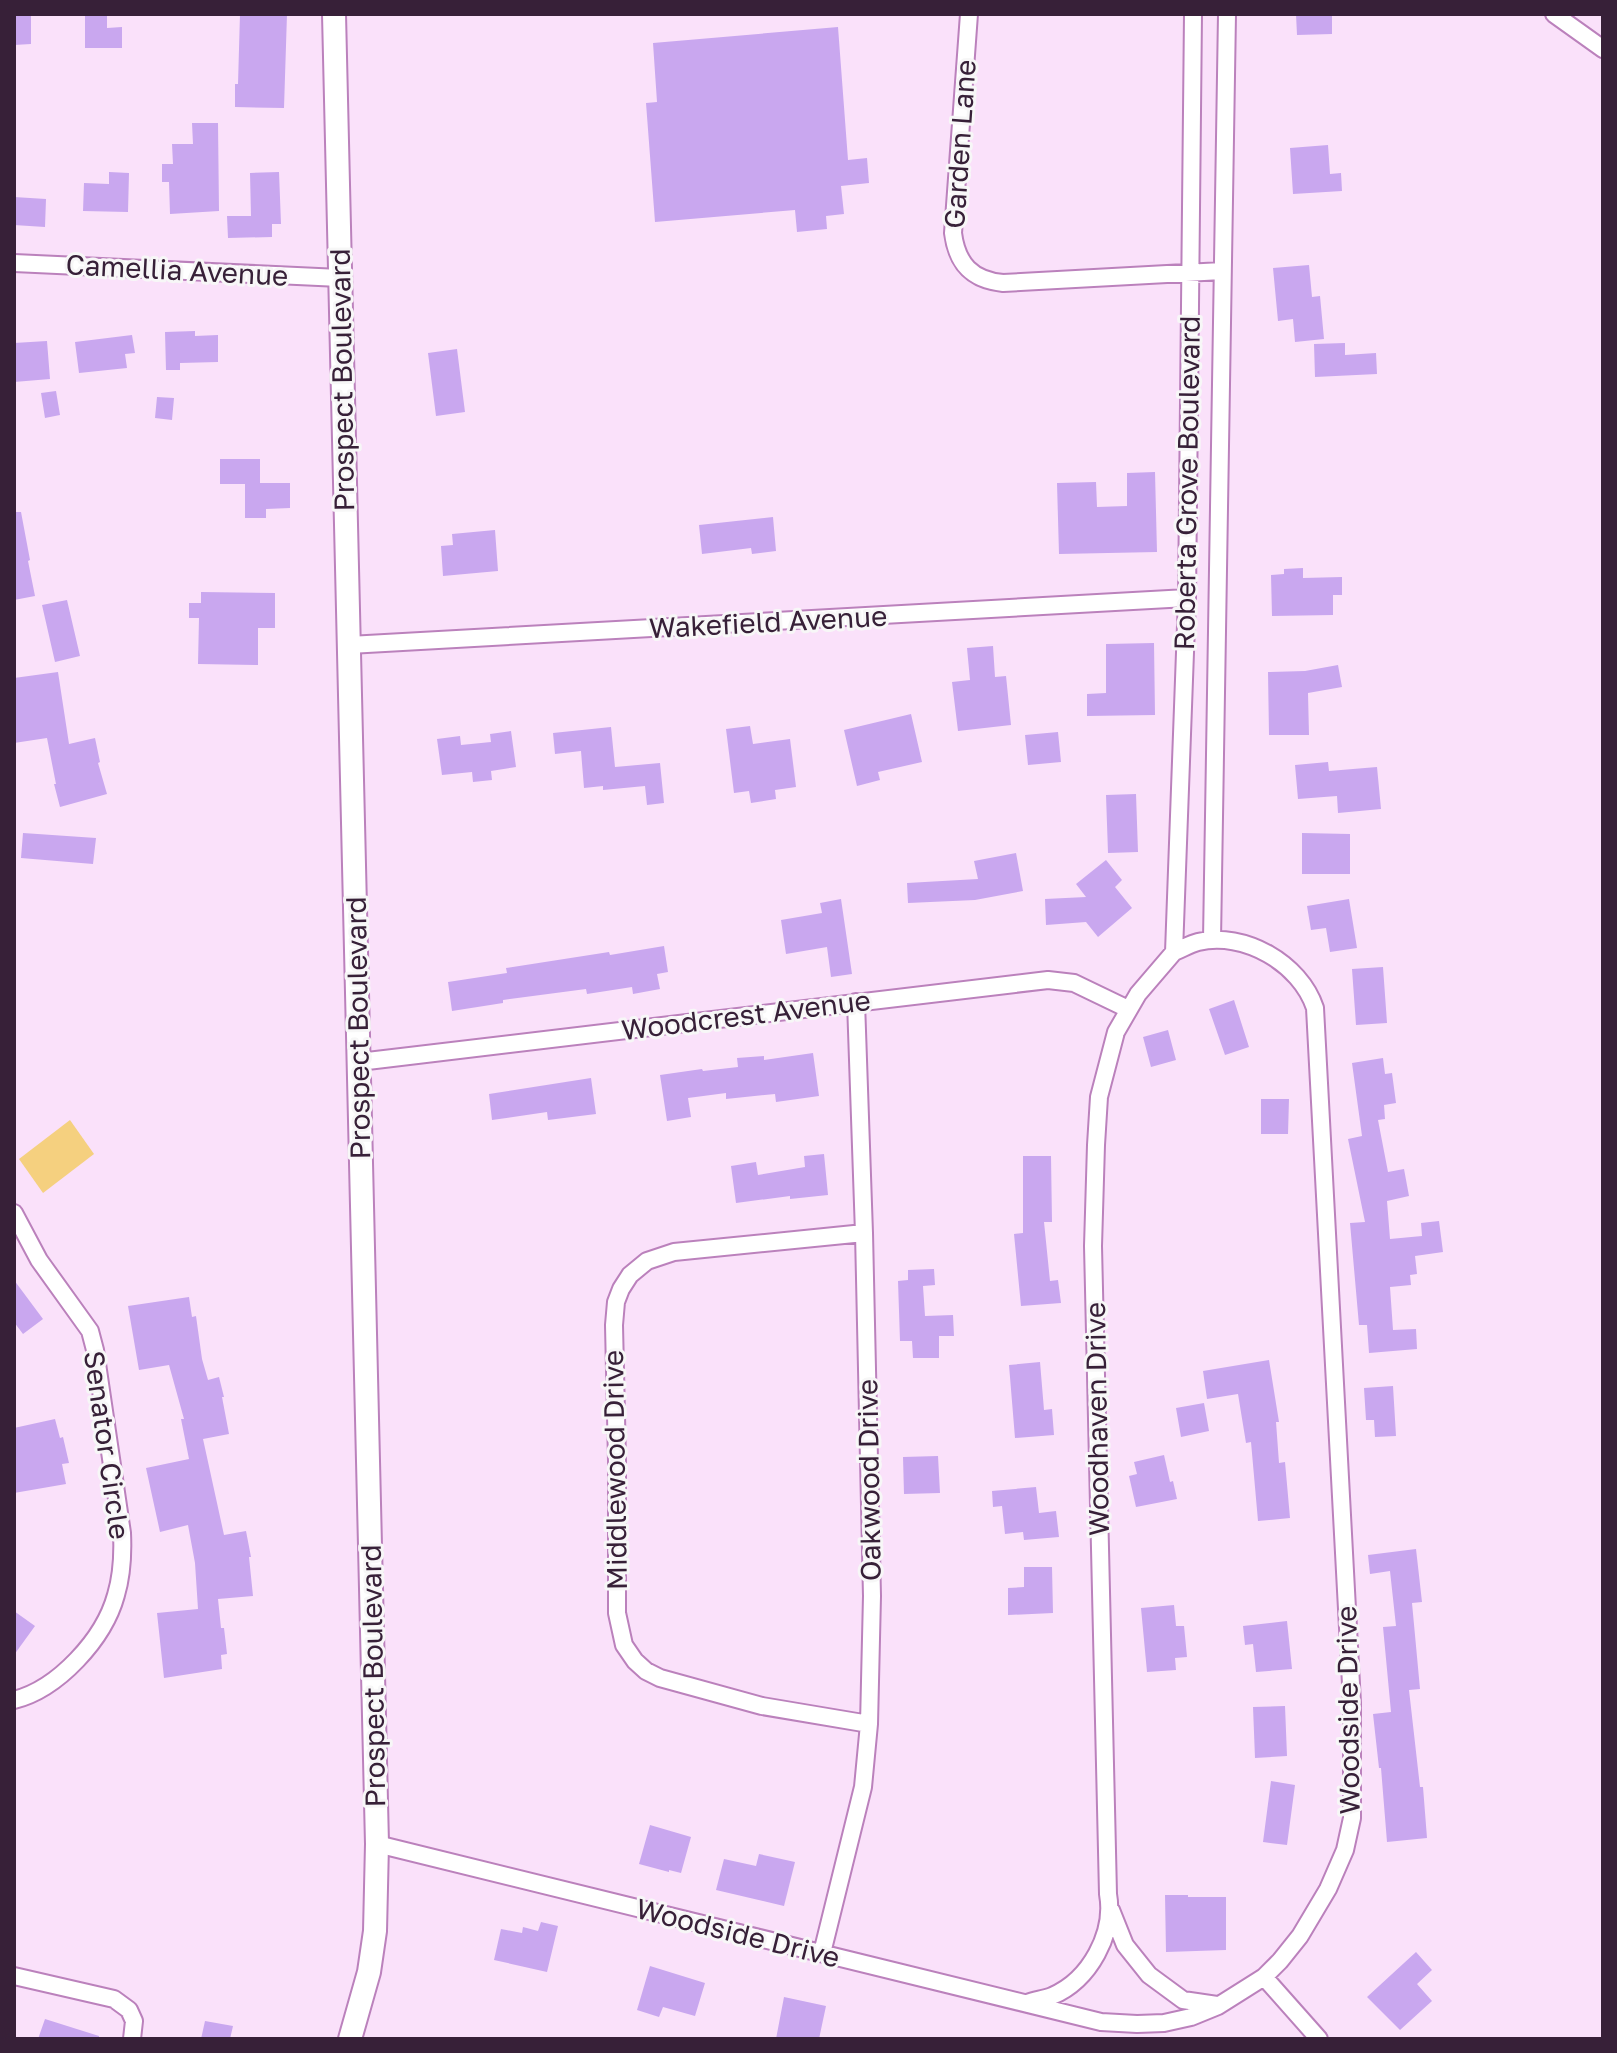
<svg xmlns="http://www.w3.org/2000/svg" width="1617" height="2053" viewBox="0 0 1617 2053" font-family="'Golos Text',sans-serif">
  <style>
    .green { fill: #f5d07f }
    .building { fill: #c9a7ef }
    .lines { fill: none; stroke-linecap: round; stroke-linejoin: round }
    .street-casing { stroke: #bb81bc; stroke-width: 20 }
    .secondary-casing { stroke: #bb81bc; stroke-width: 26 }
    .street { stroke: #fff; stroke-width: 16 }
    .secondary { stroke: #fff; stroke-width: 22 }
    .labels { text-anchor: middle; stroke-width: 6; stroke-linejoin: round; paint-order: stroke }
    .street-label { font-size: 28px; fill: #372038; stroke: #f7f7f7 }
  </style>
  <rect width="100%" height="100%" fill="#fae1fa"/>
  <path class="green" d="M70,1120L94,1154L43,1193L19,1159Z"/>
  <path class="building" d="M14,14H31V44L14,45Z
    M85,14H107V28L122,27V48H85Z
    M240,14H287L284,108L235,107V84H238Z
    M1296,14H1332V34L1297,35Z
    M838,27L848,160L867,158L869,183L841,186L844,214L826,216L827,229L797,232L795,210L655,222L646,103L657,102L653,43Z
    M192,123H218L219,211L170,214L169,182H162V164H173L172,144H193Z
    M1328,145L1330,174L1341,173L1342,191L1293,194L1290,148Z
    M109,172L129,173L128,212L83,211L84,183L109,184Z
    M279,172L281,224H272V237L228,238L227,216H251L250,173Z
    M14,197L46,199L45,227L14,225Z
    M1309,265L1312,297L1320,296L1324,339L1295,342L1293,319L1278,321L1273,268Z
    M195,331V336L218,335V362L180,363V370H166L165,332Z
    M132,335L135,353L125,354L127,368L79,373L75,342Z
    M47,341L50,379L14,382V343Z
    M1345,343V355L1376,353L1377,374L1315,377L1314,344Z
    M457,349L465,412L436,416L428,353Z
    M56,391L60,415L45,418L41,393Z
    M157,397L174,398L172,420L155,418Z
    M220,459H260V483H290V508L266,509V518H245V484H220Z
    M1155,472L1157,552L1059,554L1057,483L1096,482L1097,507L1127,506V473Z
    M14,512H21L30,560L28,561L35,596L14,600Z
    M773,517L776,551L752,554L751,548L702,554L699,525Z
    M495,530L498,571L443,576L441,546L453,545L452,534Z
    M1303,568V578L1342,577V595H1333V615L1272,616L1271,575L1284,574V569Z
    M201,592L275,593V628H258V665L198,664L199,618H189V603H201Z
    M67,600L80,656L55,662L42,605Z
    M1154,643L1155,715L1087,716V694L1106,693V644Z
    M993,646L995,677L1006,676L1011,725L958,731L952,682L970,680L967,648Z
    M1338,665L1342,687L1308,693L1309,735H1269L1268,672L1305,671Z
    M58,672L69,744L95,738L100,762L98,763L107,794L60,807L54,784H56L47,738L14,743V678Z
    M911,714L922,762L878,772L880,780L857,786L844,730Z
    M750,726L753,744L790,739L796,787L775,790L776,799L751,803L749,791L734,793L726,729Z
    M611,727L615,767L660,763L664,803L647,805L645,786L603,790V786L584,788L581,751L555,754L553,733Z
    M511,731L516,767L491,771L492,780L473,782L472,772L442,775L437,739L460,736L461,745L491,742L490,734Z
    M1058,732L1061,762L1028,765L1025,735Z
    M1328,762L1329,771L1377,767L1381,809L1338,813L1337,796L1298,799L1295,765Z
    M1136,794L1138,852L1108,853L1106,795Z
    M23,833L96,838L93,864L21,858Z
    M1302,833L1350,834V874H1302Z
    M1016,853L1023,891L975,900L908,903L907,883L978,879L974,861Z
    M1106,860L1122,880L1115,887L1132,908L1098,937L1086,922L1046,925L1045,899L1086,897L1076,884Z
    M841,899L852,974L831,977L827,947L786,954L781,920L822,913L820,903Z
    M1349,899L1357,948L1330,952L1326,928L1311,930L1307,906Z
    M664,946L668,972L657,974L660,989L633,994L632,987L587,994L586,989L503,1000V1003L452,1011L448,982L507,973L506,968L609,952L610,955Z
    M1383,967L1387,1023L1356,1025L1352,969Z
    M1234,1000L1249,1047L1225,1055L1209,1009Z
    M1168,1030L1176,1060L1151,1067L1143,1037Z
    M813,1053L819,1096L776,1102L775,1094L726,1099V1093L688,1098L691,1117L667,1121L660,1075L702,1069L703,1071L738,1067L737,1058L764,1056V1060Z
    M1383,1058L1385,1074L1392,1073L1396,1103L1384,1105L1385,1119L1378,1120L1388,1172L1404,1169L1409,1196L1387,1201L1390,1239L1422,1236L1421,1223L1439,1221L1443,1252L1415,1256L1417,1274L1410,1275L1411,1285L1390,1287L1393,1330L1416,1329L1417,1349L1369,1353L1367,1325H1359L1350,1223L1365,1222L1348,1139L1362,1136L1352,1063Z
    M591,1078L596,1114L548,1120L547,1112L492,1120L489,1094Z
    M1261,1099H1289L1288,1134H1261Z
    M824,1154L828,1195L790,1199V1196L736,1203L731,1166L756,1162L758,1175L805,1167L804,1156Z
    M1023,1156H1051L1052,1222H1044L1050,1281L1058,1280L1061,1303L1021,1306L1014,1234L1023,1233Z
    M934,1269L935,1285L923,1286L925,1316L953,1315L954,1336H939V1358H913L912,1341H900L898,1281L908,1280V1270Z
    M14,1280L43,1319L23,1334L14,1322Z
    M189,1297L192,1317L196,1316L202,1359L208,1380L219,1377L224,1397H222L229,1434L203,1439L224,1535L246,1531L251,1557H249L253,1596L218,1599L221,1628H224L227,1654L221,1655L222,1669L164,1678L157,1613L198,1609L195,1563L188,1525L160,1532L146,1468L189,1459L181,1419H184L169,1365L139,1370L128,1306Z
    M1269,1360L1279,1422H1276L1279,1463L1285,1462L1290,1518L1258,1521L1251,1442L1246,1443L1238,1394L1207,1399L1203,1371Z
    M1040,1362L1044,1410L1052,1409L1054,1435L1015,1438L1009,1365Z
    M1393,1386L1396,1436L1375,1437L1374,1420H1366L1364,1388Z
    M1204,1403L1209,1431L1181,1437L1176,1408Z
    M55,1419L60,1438L63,1437L69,1463L62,1464L66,1484L14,1493V1428Z
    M1164,1455L1170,1482L1173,1481L1177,1499L1136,1507L1129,1476L1137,1474L1134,1462Z
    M938,1456L940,1493L904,1494L903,1457Z
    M1036,1487L1039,1513L1056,1511L1059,1537L1024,1540L1023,1532L1005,1534L1002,1506L993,1507L992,1491Z
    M1416,1549L1422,1602L1412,1603L1420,1689L1409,1690L1420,1787H1423L1427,1838L1387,1842L1381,1768H1379L1373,1714L1391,1712L1383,1627L1396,1626L1390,1571L1370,1574L1368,1555Z
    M1024,1567H1052L1053,1613L1008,1615V1588L1024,1587Z
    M1174,1605L1176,1626H1184L1187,1657L1175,1658L1176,1670L1147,1672L1141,1608Z
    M14,1611L35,1626L14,1655Z
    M1287,1621L1292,1669L1256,1672L1253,1644L1245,1645L1243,1626Z
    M1285,1706L1287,1756L1255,1758L1253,1707Z
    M1271,1781L1295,1785L1287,1845L1263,1842Z
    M650,1825L691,1837L681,1873L669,1870V1872L639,1864Z
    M759,1854L795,1862L784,1906L716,1890L724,1859L756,1866Z
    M1165,1895H1188V1897H1226V1950L1166,1952Z
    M541,1922L558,1926L547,1972L494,1960L501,1929L522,1933L523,1927L538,1931Z
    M1416,1952L1432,1970L1417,1984L1432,2001L1400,2030L1367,1997Z
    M650,1966L705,1983L695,2016L663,2007L659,2017L637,2010Z
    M784,1997L826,2006L819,2039H776Z
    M45,2019L99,2036V2039H38Z
    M205,2021L233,2026L230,2039H201Z"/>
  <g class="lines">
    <defs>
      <path id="street" d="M969,14L953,233C957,264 972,280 1003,283L1222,271
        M1554,14L1603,49
        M14,263L340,278
        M349,645L1187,598
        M1212,940L1227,14
        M1174,952L1187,598L1193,14
        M359,1062L1048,980L1074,983L1128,1009
        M14,1213L39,1260L90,1331L95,1350L122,1533C123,1554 122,1575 116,1595C104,1639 58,1689 14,1700
        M864,1233L674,1252L647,1261L630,1275L621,1289L616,1302L614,1325L617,1461V1613L624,1645L635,1661L646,1671L660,1678L762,1706L869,1724
        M377,1844L1101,2022L1137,2024L1164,2023L1191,2017L1218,2006L1264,1977L1280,1961L1300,1936L1328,1889L1345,1850L1352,1818V1703L1315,1008C1300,963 1244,931 1198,942C1190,944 1182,949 1174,952
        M1111,1910L1125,1945L1149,1975L1183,2000L1217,2005
        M822,1953L863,1787L869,1724L872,1596L864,1233L856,1002
        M14,1976L114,1999L129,2010L134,2021L132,2039
        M1264,1977L1319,2039
        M1027,2003C1035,2000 1044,1999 1052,1996C1090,1980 1115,1933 1108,1894L1093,1246L1096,1145L1099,1097L1116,1032L1138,994L1174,952"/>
      <path id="secondary" d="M334,14L377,1844L375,1931L369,1972L350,2039"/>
    </defs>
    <use href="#street" class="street-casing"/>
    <use href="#secondary" class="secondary-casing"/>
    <use href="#street" class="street"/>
    <use href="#secondary" class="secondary"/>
  </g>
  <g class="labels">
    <g class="street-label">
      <text transform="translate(960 144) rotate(-86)" y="10">Garden Lane</text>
      <text transform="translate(177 270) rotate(3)" y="10">Camellia Avenue</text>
      <text transform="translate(342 380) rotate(-91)" y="10">Prospect Boulevard</text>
      <text transform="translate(1187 483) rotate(-89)" y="10">Roberta Grove Boulevard</text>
      <text transform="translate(768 622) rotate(-3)" y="10">Wakefield Avenue</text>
      <text transform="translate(746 1015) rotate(-7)" y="10">Woodcrest Avenue</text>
      <text transform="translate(358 1028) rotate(-91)" y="10">Prospect Boulevard</text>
      <text transform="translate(1097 1419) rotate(-91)" y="10">Woodhaven Drive</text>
      <text transform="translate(107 1445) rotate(82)" y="10">Senator Circle</text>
      <text transform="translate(615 1470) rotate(-91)" y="10">Middlewood Drive</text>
      <text transform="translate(869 1480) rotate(-91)" y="10">Oakwood Drive</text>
      <text transform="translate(373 1676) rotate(-91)" y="10">Prospect Boulevard</text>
      <text transform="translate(1348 1710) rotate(-91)" y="10">Woodside Drive</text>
      <text transform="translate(738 1933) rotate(14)" y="10">Woodside Drive</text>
    </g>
  </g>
  <rect width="1617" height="2053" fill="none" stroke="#372038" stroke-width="32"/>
</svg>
